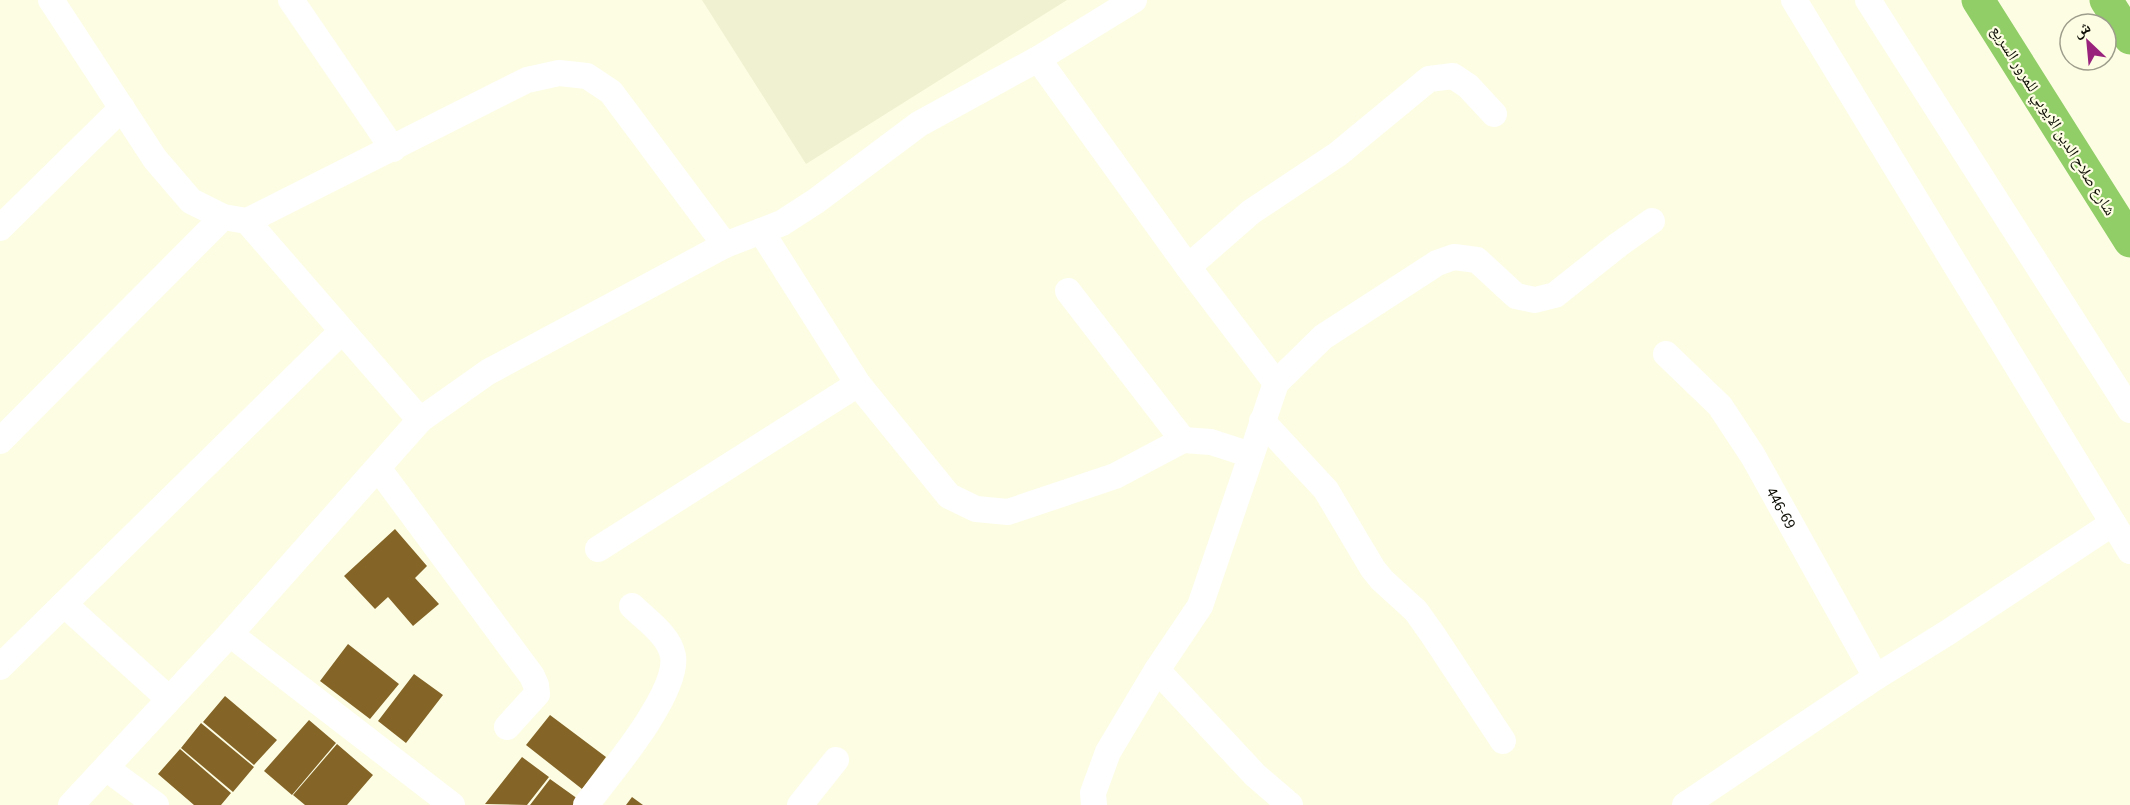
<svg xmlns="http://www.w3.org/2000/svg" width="2130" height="805" viewBox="0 0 2130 805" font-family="'Source Sans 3','Noto Naskh Arabic',sans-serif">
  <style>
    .built { fill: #f0f1d0 }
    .building { fill: #846527 }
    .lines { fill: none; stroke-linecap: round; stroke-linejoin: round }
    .street { stroke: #fff; stroke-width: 26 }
    .highway { stroke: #91ce68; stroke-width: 33 }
    .labels { text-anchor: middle; stroke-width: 4.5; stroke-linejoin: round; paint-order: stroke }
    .street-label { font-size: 16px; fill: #0e0e06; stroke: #fdfde4 }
  </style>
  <rect width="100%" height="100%" fill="#fdfde4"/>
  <path class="built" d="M702,0H1067L806,164Z"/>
  <path class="building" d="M395,529L427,566L415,578L439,604L413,626L388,597L375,609L344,576Z
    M348,644L399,684L370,719L320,681Z
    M414,674L443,695L406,743L378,721Z
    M225,696L277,740L254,765L203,722Z
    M550,715L606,757L582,789L526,745Z
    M309,720L336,743L292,795L264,771Z
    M201,723L254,767L233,792L181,748Z
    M337,744L373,775L347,805H305L293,795Z
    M180,749L231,793L221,805H194L158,774Z
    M522,757L549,777L527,805L485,804Z
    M550,779L578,799L573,805H530Z
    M632,797L643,805H626Z"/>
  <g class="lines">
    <g class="street">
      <path d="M51,0L155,159L191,201L223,217L247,221L527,80L559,73L587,76L611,92L725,245"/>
      <path d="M291,0L393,149"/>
      <path d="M1794,0L2130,551"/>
      <path d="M1868,0L2130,410"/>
      <path d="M1038,59L1188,267L1276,383"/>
      <path d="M247,221L420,420"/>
      <path d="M0,228L122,108"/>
      <path d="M761,231L858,384L949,496L976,509L1008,512L1115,476L1183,440L1068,291"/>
      <path d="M1188,267L1251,212L1338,154L1429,79L1453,76L1468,86L1494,114"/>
      <path id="s1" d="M1666,354L1720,406L1753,456L1876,677"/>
      <path d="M1262,421L1326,490L1373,569L1382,580L1416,611L1433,635L1503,741"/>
      <path d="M1183,440L1211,442L1251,455"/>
      <path d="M0,441L223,217"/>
      <path d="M378,468L532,676L536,685L537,694L507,727"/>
      <path d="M598,549L858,384"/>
      <path d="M64,604L169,699"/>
      <path d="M230,634L452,805"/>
      <path d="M0,667L342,331"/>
      <path d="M1157,670L1255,775L1290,805"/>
      <path d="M106,768L156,805"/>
      <path d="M71,805L230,634L420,420L488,372L725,245L782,223L816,201L919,124L1038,59L1134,0"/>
      <path d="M586,805C609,775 679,693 673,656C669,635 646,620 632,606"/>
      <path d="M800,805L836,760"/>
      <path d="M1094,805L1093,793L1108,752L1157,670L1200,606L1276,383L1323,337L1437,263L1454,257L1477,260L1516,296L1535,300L1555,295L1618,245L1652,221"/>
      <path d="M1685,805L1876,677L1947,633L2113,523"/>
    </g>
    <path class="highway" d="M1978,0L2130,241
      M2106,0L2130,38"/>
  </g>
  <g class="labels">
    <g class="street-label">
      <text transform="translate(2054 120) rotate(58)" y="6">شارع صلاح الدين الايوبي للمرور السريع</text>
      <text dy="6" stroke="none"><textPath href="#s1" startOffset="194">446-69</textPath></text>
    </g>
  </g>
  <g transform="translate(2088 42) rotate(334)"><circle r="28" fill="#fdfde4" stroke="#9d9d8b" stroke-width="1.5"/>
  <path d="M0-4.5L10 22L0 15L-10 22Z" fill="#99227d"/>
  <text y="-9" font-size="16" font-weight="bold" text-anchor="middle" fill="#0e0e06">ش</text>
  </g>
</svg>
